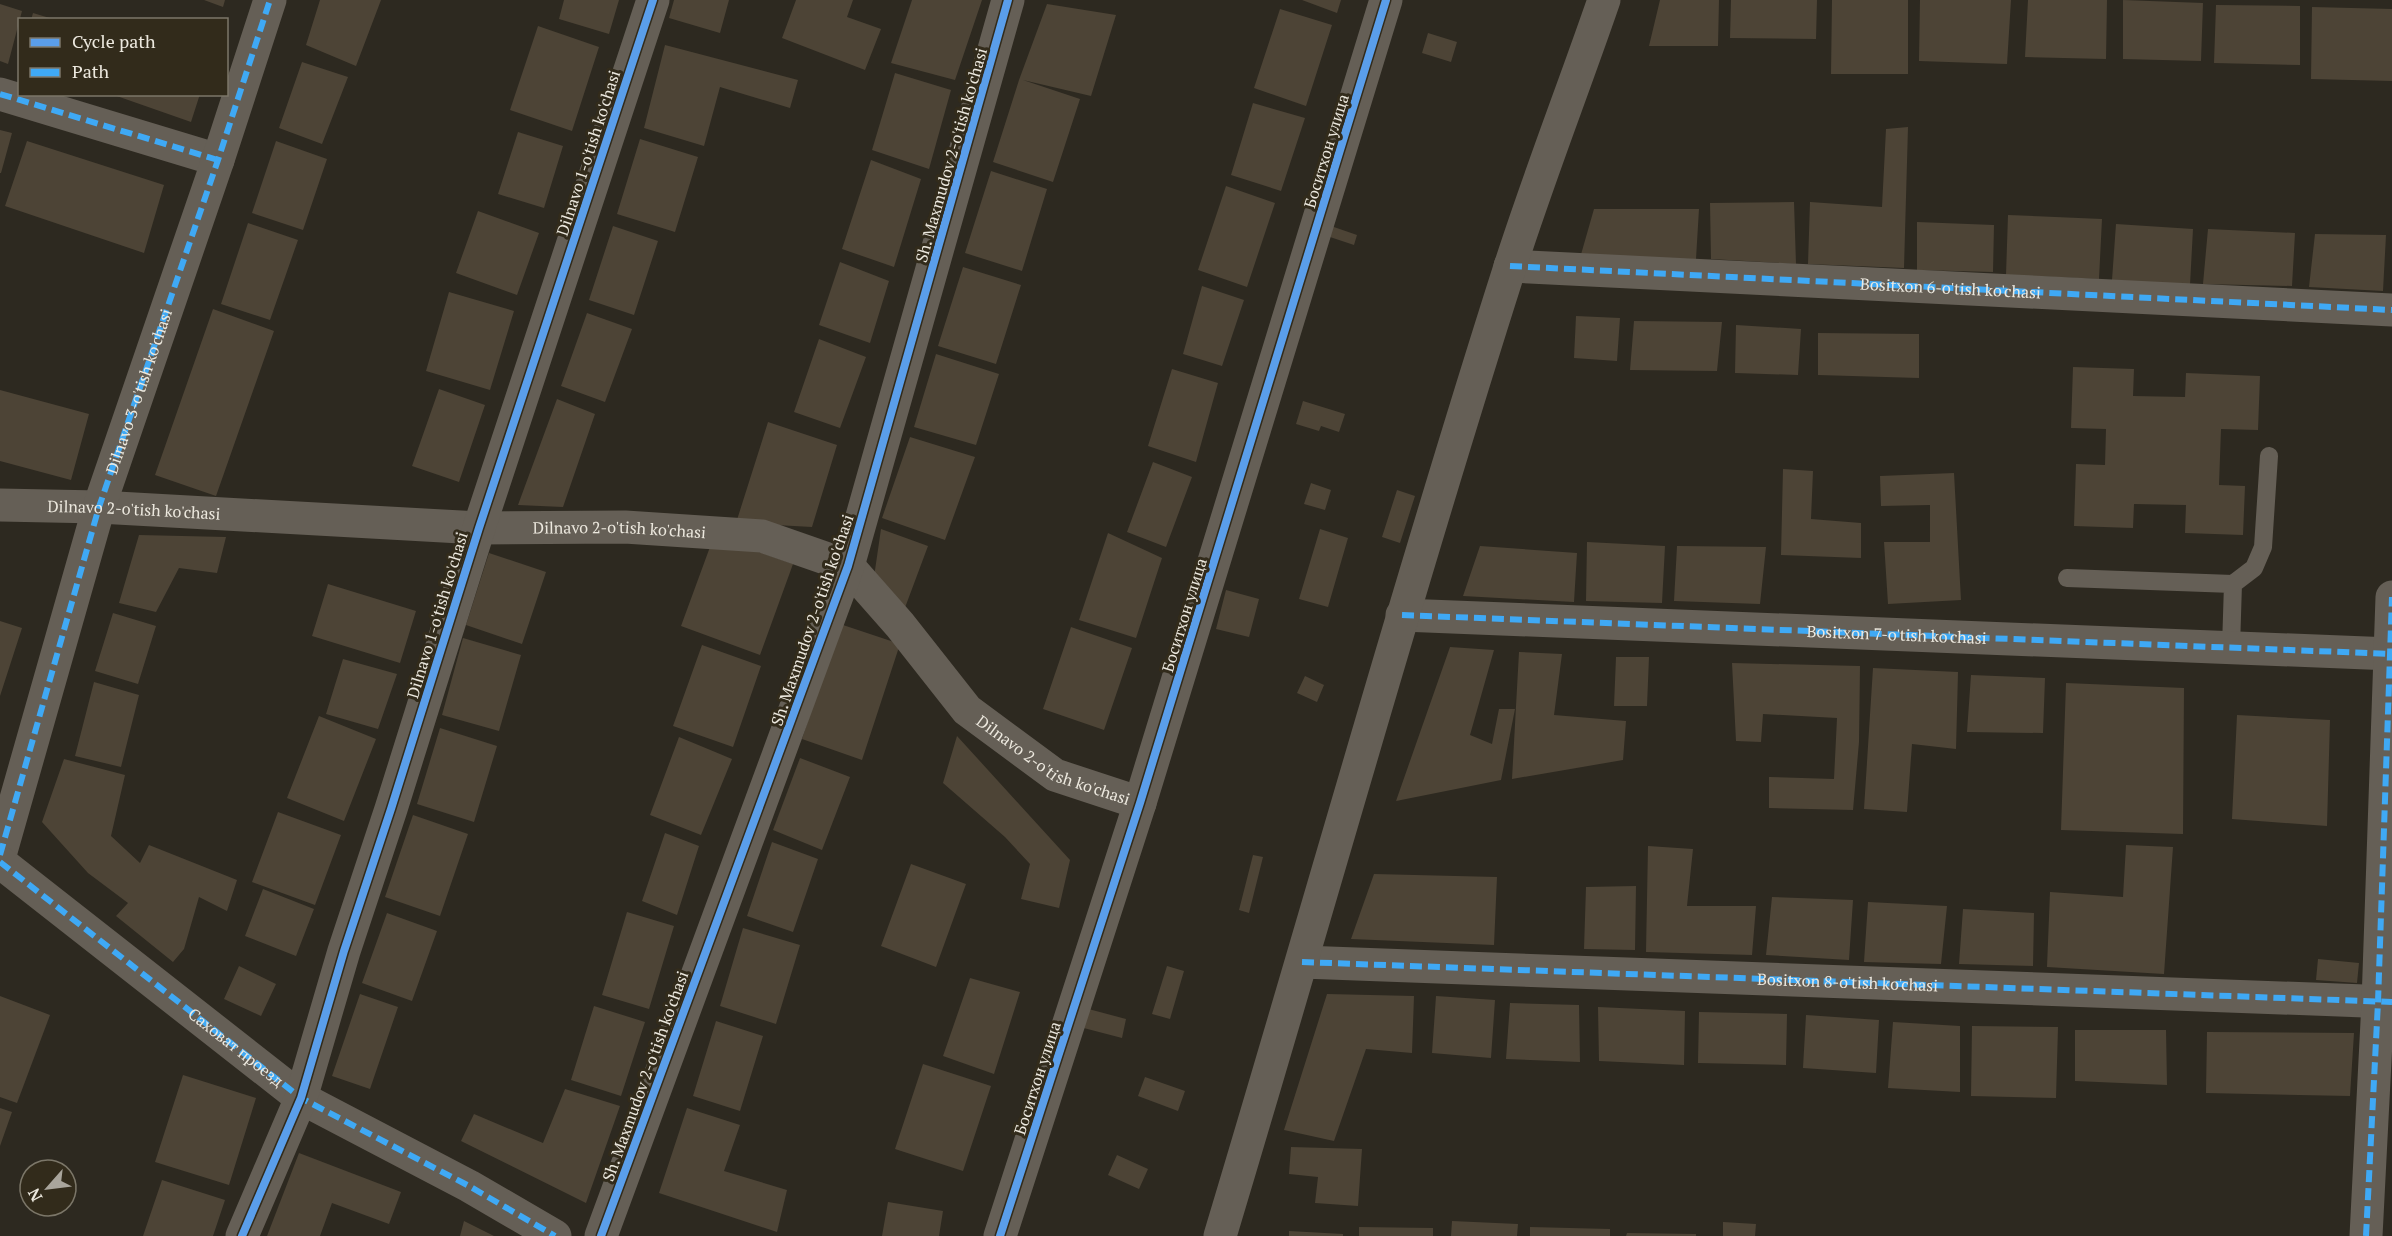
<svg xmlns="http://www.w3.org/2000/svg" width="2392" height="1236" viewBox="0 0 2392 1236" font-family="'PT Serif',serif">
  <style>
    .building { fill: #4d4436 }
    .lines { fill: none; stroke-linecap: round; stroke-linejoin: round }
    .lane { stroke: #655f56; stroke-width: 18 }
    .street { stroke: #655f56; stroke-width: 33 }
    .quiet { stroke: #3fa9f5; stroke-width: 6; stroke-dasharray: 12 6; stroke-linecap: butt }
    .cycleway-casing { stroke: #322b1b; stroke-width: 11 }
    .cycleway { stroke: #5a9eea; stroke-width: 8 }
    .labels { text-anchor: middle; stroke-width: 6; stroke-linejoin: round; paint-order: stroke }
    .street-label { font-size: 16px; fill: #ece8de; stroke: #322b1b }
  </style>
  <rect width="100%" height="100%" fill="#2d2920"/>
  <path class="building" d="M204,0H225L223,7Z
    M320,0H381L356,66L306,45Z
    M564,0H619L609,34L559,19Z
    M674,0H729L720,33L669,18Z
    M796,0H853L847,17L881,29L865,70L782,38Z
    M912,0H982L955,80L891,63Z
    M1302,0H1341L1337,13Z
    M1660,0H1719L1718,46H1649Z
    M1731,0H1817L1816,39L1730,38Z
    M1832,0H1908V74H1831Z
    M1920,0H2011L2007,64L1919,61Z
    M2028,0H2107L2106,59L2025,57Z
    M2123,0L2203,3L2201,61L2123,59Z
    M0,4L22,11L8,64L0,61Z
    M1047,4L1116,15L1091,96L1023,80L1080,99L1053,182L993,162L1019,80Z
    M2216,5L2300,6V65L2214,63Z
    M2312,7L2392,9V81L2311,79Z
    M1280,9L1332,25L1306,106L1254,88Z
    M33,13L53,19V20H31Z
    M538,26L599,47L572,131L510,110Z
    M1428,33L1457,42L1451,62L1422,53Z
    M665,45L798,80L790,108L720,87L704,146L644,128Z
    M302,62L348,77L322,144L279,128Z
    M895,73L951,90L929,169L872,150Z
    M111,94H200L191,122Z
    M1253,103L1305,118L1281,191L1231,175Z
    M1908,127L1904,268L1808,264L1810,202L1882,207L1886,129Z
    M0,130L12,133L1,173H0Z
    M518,132L563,146L544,208L498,194Z
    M640,139L698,157L675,232L617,214Z
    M27,141L164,185L144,253L5,206Z
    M276,141L327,159L303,230L252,213Z
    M871,160L921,179L894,267L842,249Z
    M991,171L1047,189L1022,271L965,253Z
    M1226,186L1275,203L1247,287L1198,270Z
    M1794,202L1796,264L1711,259L1710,203Z
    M1594,209H1699L1696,259L1580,258Z
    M478,211L539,233L517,295L456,273Z
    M2008,215L2102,219L2099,279L2006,275Z
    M1917,222L1994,225L1993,272L1917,270Z
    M248,223L298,240L270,320L221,304Z
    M2116,224L2193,229L2190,285L2112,280Z
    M613,226L658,241L634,315L589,300Z
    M1331,226L1357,235L1354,245L1327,236Z
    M2208,229L2295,233L2292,286L2203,284Z
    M2315,234L2386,235L2383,291L2309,287Z
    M840,262L889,281L870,343L819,325Z
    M963,267L1021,285L996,364L938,346Z
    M1202,286L1244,300L1222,366L1183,354Z
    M449,292L514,311L490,390L426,371Z
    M213,309L274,331L216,496L155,475Z
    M587,313L632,329L605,402L561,386Z
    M1576,316L1620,318L1617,361L1574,358Z
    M1634,321L1722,322L1717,371L1630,370Z
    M1736,325L1801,329L1798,375L1735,373Z
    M1818,333L1919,334V378L1818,375Z
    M819,339L866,357L840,428L794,412Z
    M936,354L999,374L976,445L914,427Z
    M2073,367L2134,369L2133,396L2185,397L2186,373L2260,376L2258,430L2221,429L2219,485L2245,486L2243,535L2185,533L2186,505L2134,504L2133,528L2074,526L2076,464L2105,465L2106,429L2071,428Z
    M1172,369L1218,383L1196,462L1148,446Z
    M439,389L485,405L459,482L412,466Z
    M0,390L89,414L71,480L0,461Z
    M557,399L595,414L563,507L518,505Z
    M1303,401L1345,414L1339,432L1321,426L1319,431L1296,424Z
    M768,422L837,445L812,527L736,523Z
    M910,437L975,457L945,540L882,518Z
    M1153,462L1192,477L1166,547L1127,532Z
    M1783,469L1813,471L1811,519L1861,523V558L1781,555Z
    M1954,473L1961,600L1888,604L1884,542H1930V505L1881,506L1880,476Z
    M1311,483L1331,490L1325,510L1304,504Z
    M1397,490L1415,496L1400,543L1382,537Z
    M881,529L928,546L903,613L874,577Z
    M1320,529L1348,538L1328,607L1299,599Z
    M1108,533L1162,558L1136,638L1079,620Z
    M139,535L226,537L217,573L179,568L156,612L119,603Z
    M714,536L793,564L760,655L681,626Z
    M1587,542L1665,546L1662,603L1586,601Z
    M1480,546L1577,553L1574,602L1463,596Z
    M1677,546L1766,547L1760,604L1674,601Z
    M489,553L546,572L522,644L466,625Z
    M328,584L416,611L400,663L312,636Z
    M1226,590L1259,599L1249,637L1216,629Z
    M113,613L156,626L138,684L95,671Z
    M0,621L22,628L0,696Z
    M840,624L900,644L862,760L802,739Z
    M1071,627L1132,648L1104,730L1043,709Z
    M463,638L521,655L499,731L442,715Z
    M702,645L761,666L733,747L673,726Z
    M1450,647L1494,650L1470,735L1492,744L1499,709H1515L1501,780L1396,801Z
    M1519,652L1562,654L1554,715L1626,721L1623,760L1512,779Z
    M1616,657H1649L1647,706H1614Z
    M343,659L397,674L378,729L326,714Z
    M1732,663L1860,666L1859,742L1853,810L1769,808V777L1834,779L1837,718L1763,714L1761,742L1736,741Z
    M1873,668L1958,672L1956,749L1912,744L1907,812L1864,809Z
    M1971,675L2045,678L2043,733L1967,732Z
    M1305,676L1324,685L1317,702L1297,693Z
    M94,682L139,695L121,767L75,756Z
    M2066,683L2184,688L2183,834L2061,830Z
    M2237,715L2330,720L2327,826L2232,819Z
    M319,716L376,739L344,821L287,798Z
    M440,728L497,746L474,822L417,804Z
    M957,736L1070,860L1059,908L1021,899L1030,864L1005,837L943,783Z
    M679,737L732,759L701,835L650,815Z
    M800,758L850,777L822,850L773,830Z
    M64,759L125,775L111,836L140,863L149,845L237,880L227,911L199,897L184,949L173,962L116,916L128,903L88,873L42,822Z
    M278,812L341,835L315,905L252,882Z
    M413,815L468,834L440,916L385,897Z
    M665,833L699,846L677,915L642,901Z
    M772,842L818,859L793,932L747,916Z
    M2126,845L2173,847L2164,974L2047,967L2050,892L2123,897Z
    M1648,846L1693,849L1687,906H1756L1752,955L1646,952Z
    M1253,855L1263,857L1249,913L1239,910Z
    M911,864L966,884L936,967L881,946Z
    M1374,874L1497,877L1494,945L1351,939Z
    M1636,886L1635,950L1584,949L1586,887Z
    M263,889L314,909L296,956L245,936Z
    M1772,897L1853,900L1849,960L1766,955Z
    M1868,902L1947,906L1941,964L1864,962Z
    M1963,909L2034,913L2033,966L1959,964Z
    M627,912L674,926L649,1009L602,995Z
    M387,913L437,931L412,1001L362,983Z
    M743,928L800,945L776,1024L720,1006Z
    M2318,959L2359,963L2357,983L2316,980Z
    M239,966L276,984L261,1016L224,999Z
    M1167,966L1184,971L1170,1019L1152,1014Z
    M970,978L1020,992L994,1074L943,1056Z
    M360,994L398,1007L370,1089L332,1076Z
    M1327,994L1414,996L1412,1053L1366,1049L1334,1141L1284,1130Z
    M0,996L50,1015L17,1103L0,1097Z
    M1436,996L1495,1000L1491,1058L1432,1053Z
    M1510,1003L1579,1005L1580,1062L1506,1059Z
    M594,1006L645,1022L621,1096L571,1080Z
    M1081,1007L1126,1019L1122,1038L1076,1026Z
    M1598,1007L1685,1011L1684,1065L1599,1061Z
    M1699,1012L1787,1014L1786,1065L1698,1063Z
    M1806,1015L1879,1020L1876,1073L1803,1068Z
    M716,1021L763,1036L740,1111L693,1096Z
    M1893,1022L1960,1026V1092L1888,1088Z
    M1972,1026L2058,1027L2056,1098L1971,1096Z
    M2075,1030H2166L2167,1085L2075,1081Z
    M2207,1032L2354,1033L2350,1096L2206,1093Z
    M923,1064L991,1086L963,1171L895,1149Z
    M183,1075L256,1098L229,1185L155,1162Z
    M1145,1077L1185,1091L1178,1111L1138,1096Z
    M565,1089L620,1106L586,1203L461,1141L474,1114L543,1143Z
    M0,1108L12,1112L0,1146Z
    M687,1108L740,1125L724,1171L787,1190L777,1232L659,1193Z
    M1291,1147L1362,1149L1358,1206L1315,1203L1318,1177L1289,1174Z
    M299,1153L401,1192L389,1224L332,1203L320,1236H267Z
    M1117,1155L1148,1169L1139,1189L1108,1175Z
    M162,1180L225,1200L213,1236H143Z
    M888,1202L943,1211L939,1236H882Z
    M464,1221L494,1236H460Z
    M1452,1221L1518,1224L1517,1236H1451Z
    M1723,1222L1756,1224L1755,1236H1723Z
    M1359,1227L1433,1228V1236H1359Z
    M1530,1227L1610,1229V1236H1530Z
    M1289,1231L1343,1234V1236H1289Z
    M1627,1233L1696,1234V1236H1626Z"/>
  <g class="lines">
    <path class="lane" d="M2067,578L2233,584
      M2231,647L2233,584L2254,568L2263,547L2269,456"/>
    <g class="street">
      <path d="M0,94L218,160"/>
      <path d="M1510,266L2392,310"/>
      <path id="s1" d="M0,505L99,507L479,528L625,527L762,536L848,566L900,625L967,710L1055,775L1140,803"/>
      <path d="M1402,615L2392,654"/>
      <path id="s2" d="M0,855L99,507L218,160L270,0"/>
      <path id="s3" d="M0,862L301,1098L469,1186L555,1236"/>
      <path id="s4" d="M1302,962L2392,1002"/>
      <path d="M242,1236L301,1098L344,951L391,809L479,528L653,0"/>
      <path d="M601,1236L848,566L1008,0"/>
      <path d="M1000,1236L1140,803L1386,0"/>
      <path d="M1220,1236C1317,914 1407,590 1509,270C1538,179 1573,90 1604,0"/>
      <path d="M2366,1236L2378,1002L2392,597"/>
    </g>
    <g class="quiet">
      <path d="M0,94L218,160"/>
      <path id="s5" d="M1510,266L2392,310"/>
      <path id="s6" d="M1402,615L2392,654"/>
      <path d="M0,855L99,507L218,160L270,0"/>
      <path d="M0,862L301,1098L469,1186L555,1236"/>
      <path d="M1302,962L2392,1002"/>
      <path d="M2366,1236L2378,1002L2392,597"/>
    </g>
    <defs>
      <path id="cycleway" d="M242,1236L301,1098L344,951L391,809L479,528L653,0
        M601,1236L848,566L1008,0
        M1000,1236L1140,803L1386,0"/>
    </defs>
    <use href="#cycleway" class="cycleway-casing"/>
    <use href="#cycleway" class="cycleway"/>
  </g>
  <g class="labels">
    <g class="street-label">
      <text transform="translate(1326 151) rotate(-73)" y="6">Боситхон улица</text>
      <text transform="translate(588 153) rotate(-72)" y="6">Dilnavo 1-o'tish ko'chasi</text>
      <text transform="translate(951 155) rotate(-74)" y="6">Sh. Maxmudov 2-o'tish ko'chasi</text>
      <text dy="6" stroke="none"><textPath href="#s5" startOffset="441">Bositxon 6-o'tish ko'chasi</textPath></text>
      <text dy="6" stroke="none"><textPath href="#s2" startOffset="484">Dilnavo 3-o'tish ko'chasi</textPath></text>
      <text dy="6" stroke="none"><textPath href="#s1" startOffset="134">Dilnavo 2-o'tish ko'chasi</textPath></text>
      <text dy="6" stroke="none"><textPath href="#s1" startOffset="620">Dilnavo 2-o'tish ko'chasi</textPath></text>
      <text transform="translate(437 615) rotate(-73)" y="6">Dilnavo 1-o'tish ko'chasi</text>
      <text transform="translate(1184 615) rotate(-73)" y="6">Боситхон улица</text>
      <text transform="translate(812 620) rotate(-71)" y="6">Sh. Maxmudov 2-o'tish ko'chasi</text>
      <text dy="6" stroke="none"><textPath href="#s6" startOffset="495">Bositxon 7-o'tish ko'chasi</textPath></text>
      <text dy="6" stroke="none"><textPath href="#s1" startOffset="1142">Dilnavo 2-o'tish ko'chasi</textPath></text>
      <text dy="6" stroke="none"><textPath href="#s4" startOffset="546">Bositxon 8-o'tish ko'chasi</textPath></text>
      <text dy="6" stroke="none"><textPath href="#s3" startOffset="300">Саховат проезд</textPath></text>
      <text transform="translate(645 1076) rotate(-70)" y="6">Sh. Maxmudov 2-o'tish ko'chasi</text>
      <text transform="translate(1037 1078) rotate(-72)" y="6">Боситхон улица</text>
    </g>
  </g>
  <rect x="18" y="18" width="210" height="78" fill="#322b1b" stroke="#7c7769" stroke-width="1.5"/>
  <rect x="30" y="38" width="30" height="9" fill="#5a9eea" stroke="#7c7769" stroke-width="1.5"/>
  <text x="72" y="48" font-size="18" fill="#ece8de">Cycle path</text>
  <rect x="30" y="68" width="30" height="9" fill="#3fa9f5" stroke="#7c7769" stroke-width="1.5"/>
  <text x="72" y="78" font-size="18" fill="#ece8de">Path</text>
  <g transform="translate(48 1188) rotate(242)"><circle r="28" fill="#322b1b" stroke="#7c7769" stroke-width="1.5"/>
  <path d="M0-4.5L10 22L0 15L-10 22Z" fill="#a9a59c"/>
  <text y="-9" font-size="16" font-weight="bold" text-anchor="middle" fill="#ece8de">N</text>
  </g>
</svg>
